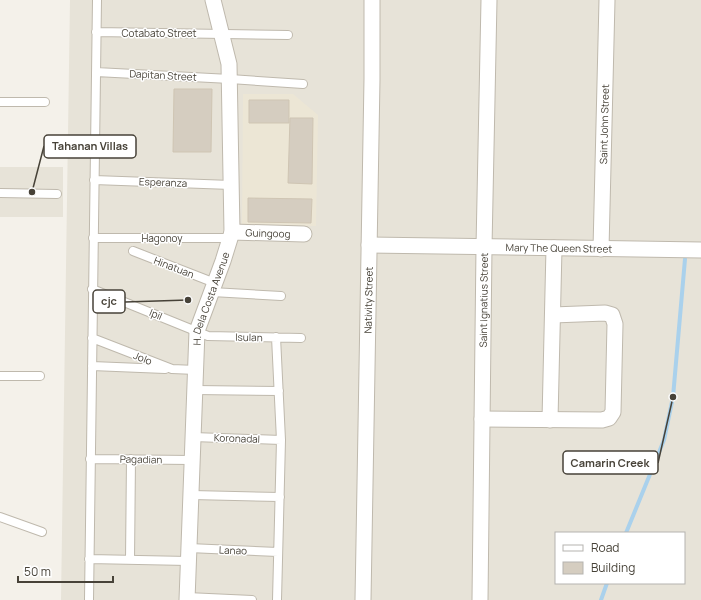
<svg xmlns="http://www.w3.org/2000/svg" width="701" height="600" viewBox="0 0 701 600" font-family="Manrope,sans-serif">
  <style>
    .residential { fill: #e7e3d8; fill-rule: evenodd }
    .education { fill: #ece6d5 }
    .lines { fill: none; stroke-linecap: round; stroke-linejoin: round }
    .stream { stroke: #aad1ec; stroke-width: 4 }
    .building { fill: #d5cdc0; stroke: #cfc5b3 }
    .service-casing { stroke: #bfb9ad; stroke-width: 10 }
    .minor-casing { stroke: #bfb9ad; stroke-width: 17 }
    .service { stroke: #fff; stroke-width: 8 }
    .minor { stroke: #fff; stroke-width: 15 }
    .labels { text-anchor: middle; stroke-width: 3; stroke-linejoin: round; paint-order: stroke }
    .street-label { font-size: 10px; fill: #474238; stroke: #fff }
    .leader { fill: none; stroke: #474238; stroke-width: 1.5 }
    .callout-dot { fill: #474238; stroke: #fff; stroke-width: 1.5 }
    .callout { fill: #fff; stroke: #474238; stroke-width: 1.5 }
    .callout-label { font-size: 11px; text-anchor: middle; font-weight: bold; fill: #474238 }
  </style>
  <rect width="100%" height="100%" fill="#f4f1ea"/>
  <path class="residential" d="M70,0H701V600H61ZM556,533H684V583H556Z
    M0,167H63V217H0Z"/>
  <path class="education" d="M243,94H293L318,115L316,226L242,225Z"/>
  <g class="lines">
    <path class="stream" d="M626,533L664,440L673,397L685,259
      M601,600L607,583"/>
  </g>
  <path class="building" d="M174,89H212L211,152H173Z
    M249,100H289V123H249Z
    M290,118H313L312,184L288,183Z
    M248,198L312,199L311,223L248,222Z"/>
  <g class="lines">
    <defs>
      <path id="service" d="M96,32L288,35
        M96,72L230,79L303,84
        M0,102H45
        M94,180L231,185
        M0,193L57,194
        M93,238H231
        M133,251L215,283
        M92,289L208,336L301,338
        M212,292L281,296
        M276,337L281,440L277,600
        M92,338L172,369L196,370
        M92,366L165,369
        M0,376H40
        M195,390L279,391
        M193,437L281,440
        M90,459L192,460
        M192,495L280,497
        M0,517L42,532
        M189,548L278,552
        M89,559L188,561
        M130,560L131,459
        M187,597L252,600
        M89,600L97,0"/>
      <g id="minor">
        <path id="s1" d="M232,232L304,234"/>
        <path id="s2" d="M369,245L701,250"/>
        <path id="s3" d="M601,249L607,0"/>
        <path d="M482,419L602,420L609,418L613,412L615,324L612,315L605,313L553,315"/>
        <path d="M550,420L554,248"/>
        <path id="s4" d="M187,600L197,331L223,261L232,232L229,64L213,0"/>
        <path id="s5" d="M363,600L372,79V0"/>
        <path id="s6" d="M480,600L484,247L489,0"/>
      </g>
    </defs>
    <use href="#service" class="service-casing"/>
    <use href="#minor" class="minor-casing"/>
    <use href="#service" class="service"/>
    <use href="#minor" class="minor"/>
  </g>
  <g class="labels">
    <g class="street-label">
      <text x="159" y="37">Cotabato Street</text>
      <text transform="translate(163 75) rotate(3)" y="4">Dapitan Street</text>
      <text dy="4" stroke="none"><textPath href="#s3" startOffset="125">Saint John Street</textPath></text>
      <text transform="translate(163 182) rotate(2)" y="4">Esperanza</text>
      <text dy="4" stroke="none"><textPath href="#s1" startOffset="36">Guingoog</textPath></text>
      <text x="162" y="242">Hagonoy</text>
      <text dy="4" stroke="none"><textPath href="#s2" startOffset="190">Mary The Queen Street</textPath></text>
      <text transform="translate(174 267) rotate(21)" y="4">Hinatuan</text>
      <text dy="4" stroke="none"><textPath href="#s4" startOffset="304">H. Dela Costa Avenue</textPath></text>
      <text dy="4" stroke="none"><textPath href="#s5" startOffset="300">Nativity Street</textPath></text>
      <text dy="4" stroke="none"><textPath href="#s6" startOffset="300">Saint Ignatius Street</textPath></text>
      <text transform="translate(156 314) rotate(22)" y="4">Ipil</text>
      <text transform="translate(249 337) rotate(1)" y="4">Isulan</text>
      <text transform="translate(143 358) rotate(21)" y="4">Jolo</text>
      <text transform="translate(237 438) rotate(2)" y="4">Koronadal</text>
      <text transform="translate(141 459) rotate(1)" y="4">Pagadian</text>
      <text transform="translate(233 550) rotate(2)" y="4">Lanao</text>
    </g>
  </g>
  <path class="leader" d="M32 192L44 146M188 300L125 302M673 397L658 463"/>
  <g class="callout-dot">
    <circle cx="32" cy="192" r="4"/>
    <circle cx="188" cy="300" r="4"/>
    <circle cx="673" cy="397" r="4"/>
  </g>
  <g class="callout">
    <rect x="44" y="135" width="92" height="23" rx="4"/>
    <rect x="93" y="290" width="32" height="23" rx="4"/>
    <rect x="563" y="451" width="95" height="23" rx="4"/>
  </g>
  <g class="callout-label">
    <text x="90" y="150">Tahanan Villas</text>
    <text x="109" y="305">cjc</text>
    <text x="610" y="467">Camarin Creek</text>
  </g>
  <rect x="555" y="532" width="130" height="52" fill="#ffffff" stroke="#b5b3af"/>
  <rect x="563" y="545" width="20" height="6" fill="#ffffff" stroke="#b5b3af"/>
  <text x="591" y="552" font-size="12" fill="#474238">Road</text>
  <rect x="563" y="562" width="20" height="12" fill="#d5cdc0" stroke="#b5b3af"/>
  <text x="591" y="572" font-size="12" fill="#474238">Building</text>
  <path d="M18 576v6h95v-6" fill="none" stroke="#474238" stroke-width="2"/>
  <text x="24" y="576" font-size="12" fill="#474238" stroke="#ffffff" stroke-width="3" paint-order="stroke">50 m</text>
</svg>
